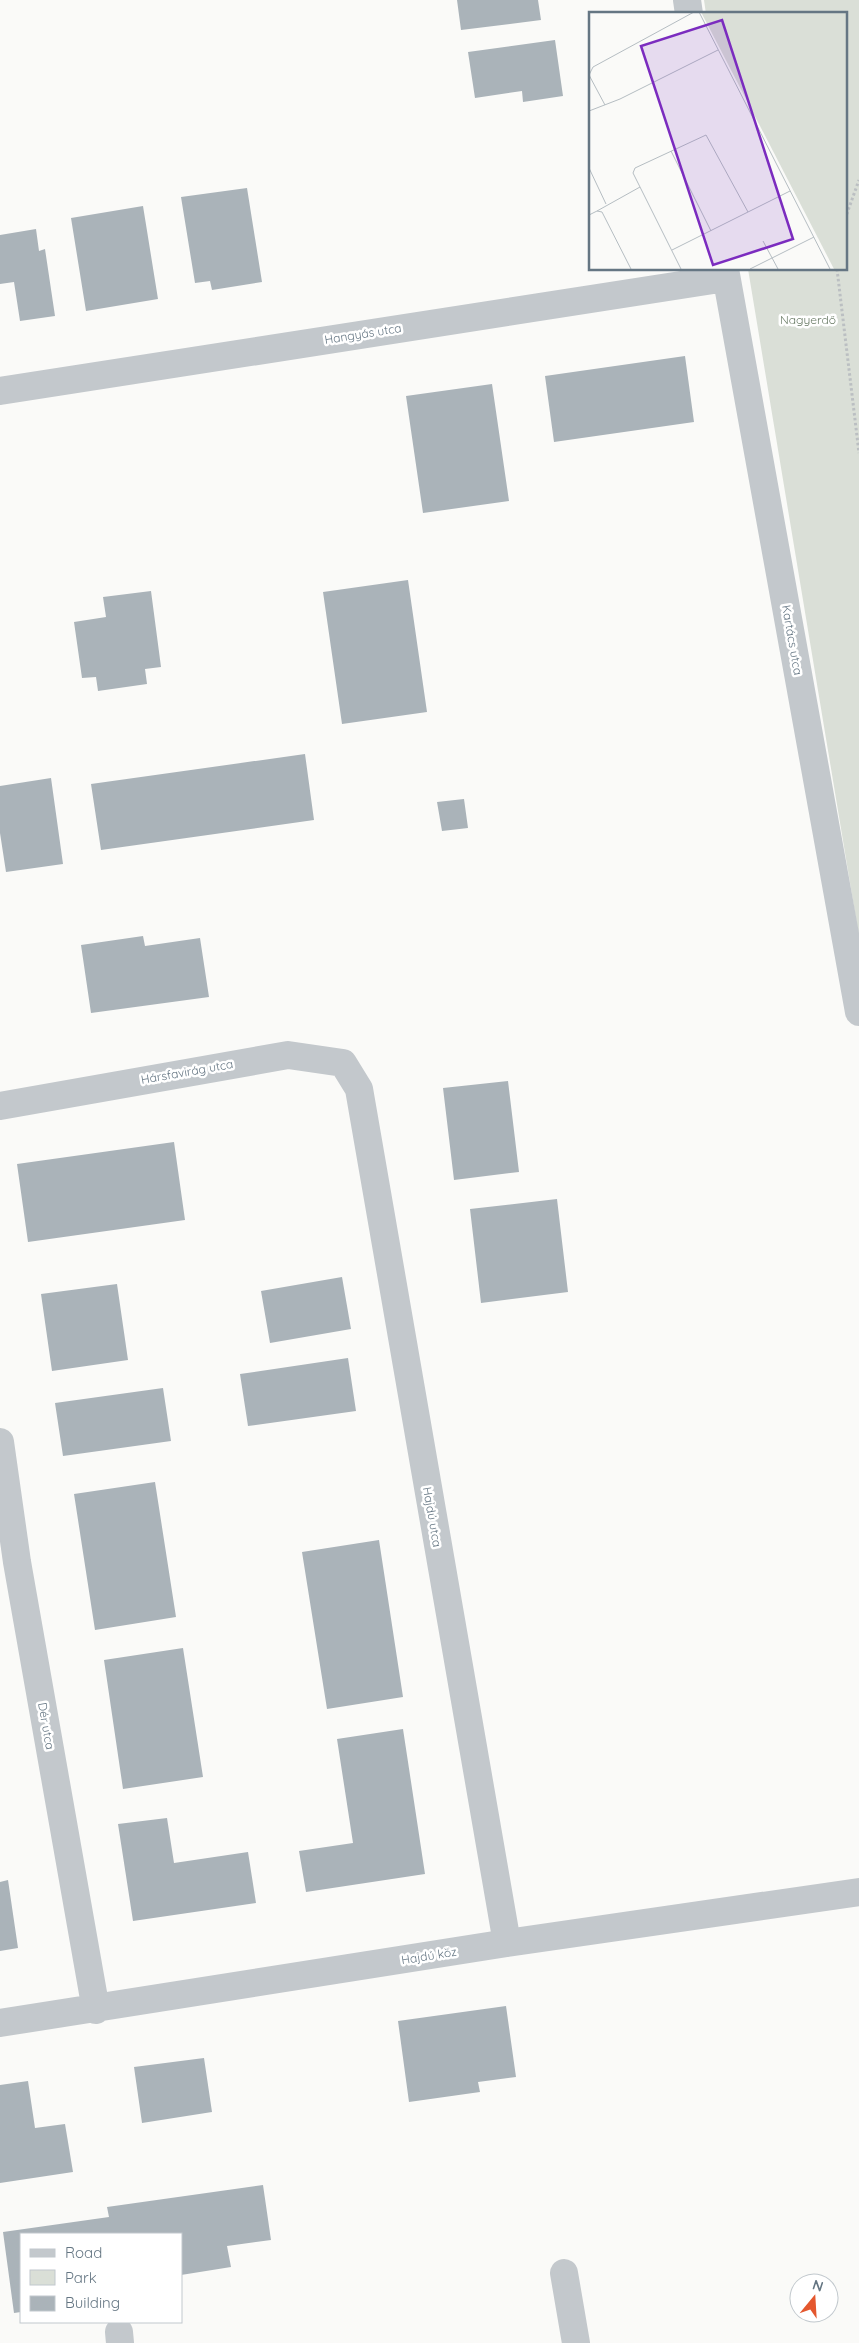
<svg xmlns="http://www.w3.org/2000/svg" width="859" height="2343" viewBox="0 0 859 2343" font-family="Quicksand,sans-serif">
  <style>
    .green { fill: #dadfd7 }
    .building { fill: #aab3b9 }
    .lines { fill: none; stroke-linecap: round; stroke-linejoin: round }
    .path { stroke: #bbbfc2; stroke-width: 3; stroke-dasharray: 2.5 2.5; stroke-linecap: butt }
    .minor { stroke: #c3c8cc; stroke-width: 28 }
    .labels { text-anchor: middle; stroke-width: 5; stroke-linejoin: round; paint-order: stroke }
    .park-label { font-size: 12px; fill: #687a64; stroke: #fff }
    .street-label { font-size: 12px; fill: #657683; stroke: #fff }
    .inset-road { fill: none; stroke: #b5bdc2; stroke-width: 1 }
    .view { fill: #7b2cbf; fill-opacity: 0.15; stroke: #7b2cbf; stroke-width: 2.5 }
    .inset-edge { fill: none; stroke: #657683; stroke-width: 2.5 }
  </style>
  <rect width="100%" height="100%" fill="#fafaf8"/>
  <path class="green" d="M704,0H859V937L748,269H845V14H706Z"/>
  <path class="building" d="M457,0H538L541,20L461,30Z
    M555,40L563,96L523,102L522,91L475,98L468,52Z
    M247,188L262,282L212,290L210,281L195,283L181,197Z
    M143,206L158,299L86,311L71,218Z
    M36,229L39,251L45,249L55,316L20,321L14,282L0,284V235Z
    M685,356L694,422L554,442L545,376Z
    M492,384L509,501L423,513L406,396Z
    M408,580L427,712L342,724L323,592Z
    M151,591L161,667L145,669L147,684L98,691L96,677L82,678L74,622L106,617L103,597Z
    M305,754L314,820L101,850L91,784Z
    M51,778L63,864L6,872L0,833V786Z
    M464,799L468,828L442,831L437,802Z
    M143,936L145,946L200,938L209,997L91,1013L81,945Z
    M508,1081L519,1172L454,1180L443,1088Z
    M174,1142L185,1220L28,1242L17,1164Z
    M557,1199L568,1292L481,1303L470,1209Z
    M342,1277L351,1329L270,1343L261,1291Z
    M117,1284L128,1360L52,1371L41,1294Z
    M348,1358L356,1411L248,1426L240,1374Z
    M163,1388L171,1441L63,1456L55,1403Z
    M155,1482L176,1617L95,1630L74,1494Z
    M379,1540L403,1697L327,1709L302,1552Z
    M183,1648L203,1777L123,1789L104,1660Z
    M403,1729L425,1874L306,1892L299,1851L353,1843L337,1739Z
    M167,1818L174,1863L248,1852L256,1903L133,1921L118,1824Z
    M8,1880L18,1948L0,1951V1882Z
    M506,2006L516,2077L478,2082L480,2092L409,2102L398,2021Z
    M204,2058L212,2112L142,2123L134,2067Z
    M28,2081L35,2128L65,2124L73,2172L0,2183V2085Z
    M263,2185L271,2240L227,2246L231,2267L181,2275V2234H21V2312L14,2313L3,2232L109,2217L107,2207Z"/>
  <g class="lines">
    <path class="path" d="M845,219L859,180
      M837,269L859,453"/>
    <path class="minor" d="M687,0L689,14
      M725,269L859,1012
      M0,391L726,278
      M0,1106L288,1055L343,1063L359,1089L507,1943
      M0,1442L17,1562L96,2010
      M0,2023L507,1943L859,1892
      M564,2273L576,2343
      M119,2332L120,2343"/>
  </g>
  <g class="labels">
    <g class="park-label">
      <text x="808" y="324">Nagyerdő</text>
    </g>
    <g class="street-label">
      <text transform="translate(363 334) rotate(-9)" y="4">Hangyás utca</text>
      <text transform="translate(792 640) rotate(80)" y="4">Kartács utca</text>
      <text transform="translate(187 1072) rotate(-10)" y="4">Hársfavirág utca</text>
      <text transform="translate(432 1517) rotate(80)" y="4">Hajdú utca</text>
      <text transform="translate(46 1726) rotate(80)" y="4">Dér utca</text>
      <text transform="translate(429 1956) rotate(-9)" y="4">Hajdú köz</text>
    </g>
  </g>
  <g transform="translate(589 12)">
    <rect width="258" height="258" fill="#fafaf8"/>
    <path d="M112,0H257V257H245Z" fill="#dadfd7"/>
    <path class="inset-road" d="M110,0L241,257M16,93L0,63L4,55L105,0M0,99L31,87L129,38M82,139L122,219M0,156L17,192M8,199L51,175M0,203L8,199L13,200L42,257M174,229L189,257M83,238L201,179M92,257L44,161L46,156L117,123L159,200M161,257L225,225"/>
    <path class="view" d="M133,8L204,227L124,253L52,34Z"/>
    <rect width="258" height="258" class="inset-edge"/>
  </g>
  <rect x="20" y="2233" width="162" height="90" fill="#ffffff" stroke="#c1c8cd"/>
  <rect x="30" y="2249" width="25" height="8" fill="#c3c8cc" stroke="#c1c8cd"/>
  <text x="65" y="2258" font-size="15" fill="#657683">Road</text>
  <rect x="30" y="2270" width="25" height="15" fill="#dadfd7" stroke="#c1c8cd"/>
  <text x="65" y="2283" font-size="15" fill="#657683">Park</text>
  <rect x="30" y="2296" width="25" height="15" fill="#aab3b9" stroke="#c1c8cd"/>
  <text x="65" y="2308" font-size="15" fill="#657683">Building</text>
  <g transform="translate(814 2298) rotate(18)"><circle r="24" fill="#ffffff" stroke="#c1c8cd"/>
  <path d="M0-4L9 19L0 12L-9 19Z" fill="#e4572e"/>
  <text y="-8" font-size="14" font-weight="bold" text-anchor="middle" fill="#657683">N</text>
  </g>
</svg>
